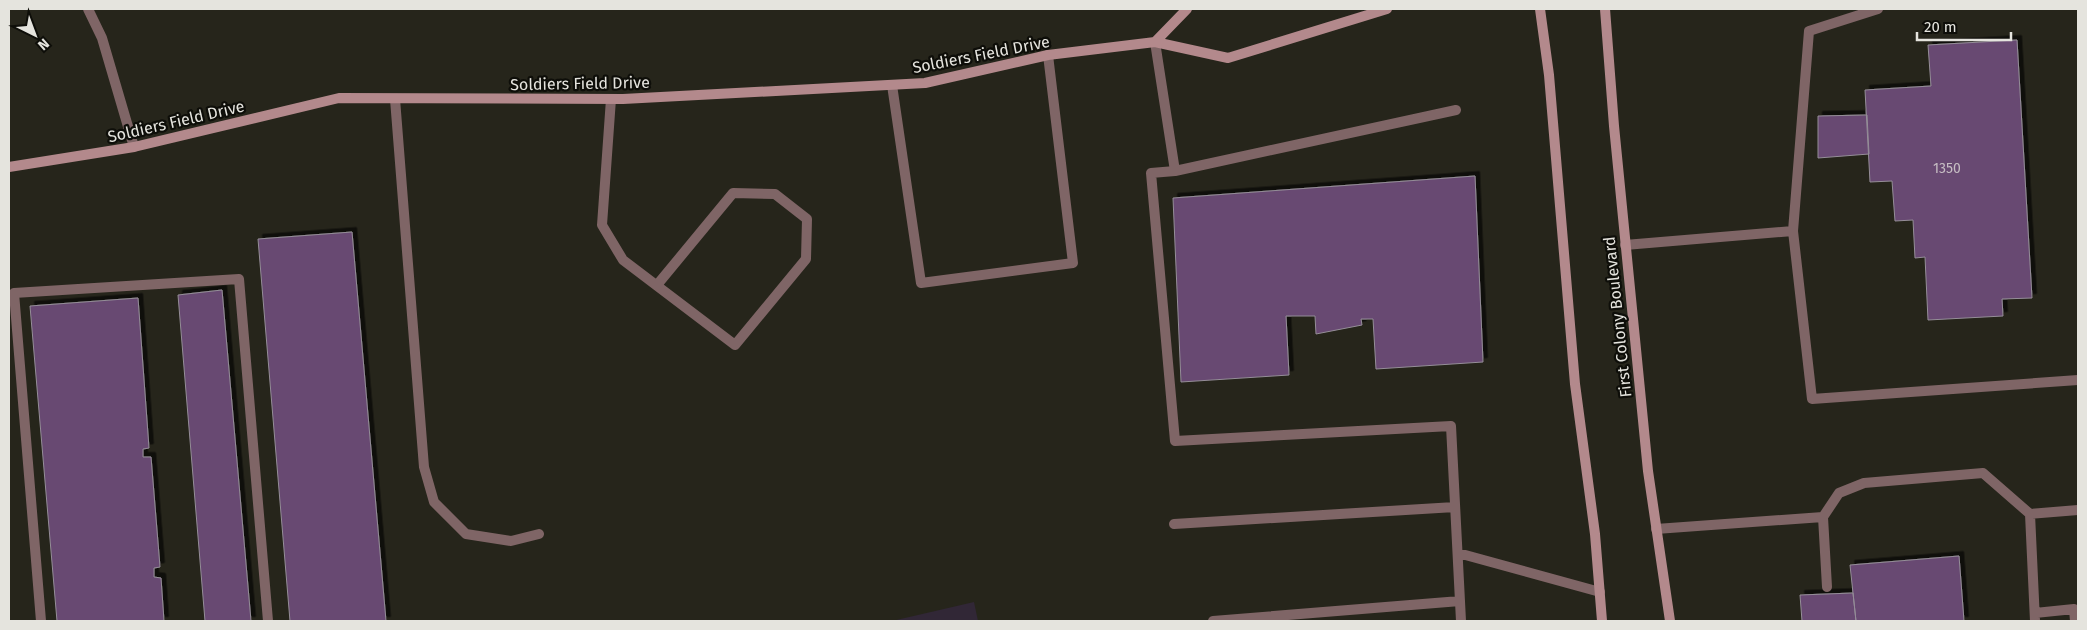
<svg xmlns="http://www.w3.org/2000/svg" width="2087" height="630" viewBox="0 0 2087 630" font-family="'Fira Sans',sans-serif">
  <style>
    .commercial { fill: #312736 }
    .building { fill: #674872; stroke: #958e98; filter: url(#shadow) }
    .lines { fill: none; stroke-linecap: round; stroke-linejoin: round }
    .lane { stroke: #7f6566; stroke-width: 10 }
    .street { stroke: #7f6566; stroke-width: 10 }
    .secondary { stroke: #b3898c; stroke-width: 10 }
    .labels { text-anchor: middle; stroke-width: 4.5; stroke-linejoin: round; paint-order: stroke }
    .number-label { font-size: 14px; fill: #c6bdc3 }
    .street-label { font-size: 16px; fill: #e5e4de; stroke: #0e0e09 }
  </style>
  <defs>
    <filter id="shadow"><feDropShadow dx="4.5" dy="-4.5" stdDeviation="0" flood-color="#0009"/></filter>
  </defs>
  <rect width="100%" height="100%" fill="#26251b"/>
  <path class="commercial" d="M974,602L978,621H892Z"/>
  <path class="building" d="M2017,40L2032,298L2002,299L2003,316L1928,320L1925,257L1915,258L1913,220L1895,221L1892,181L1870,182L1865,90L1931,86L1928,45Z
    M1867,115L1869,154L1818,158V116Z
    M1475,176L1483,362L1376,369L1373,319H1361L1362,325L1316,334L1315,316H1286L1289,375L1181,382L1173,198Z
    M352,232L386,621H290L258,239Z
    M222,290L251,621H205L178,295Z
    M138,298L149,448L143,449V457H151L160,567L154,568V577L161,578L164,621H57L30,306Z
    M1959,556L1964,621H1856L1850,565Z
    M1853,593L1856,621H1802L1800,595Z"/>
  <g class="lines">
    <path class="lane" d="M1155,42L1175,171L1456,110
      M892,85L921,283L1073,263L1048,55
      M395,99L424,467L434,502L466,534L511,541L539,534
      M611,99L602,225L623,260L735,345L806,259L807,219L775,194L733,193L657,285
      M1175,171L1151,173L1175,441L1451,426L1461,621
      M1793,231L1812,399L2078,380
      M1625,245L1793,231L1809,31L1878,9
      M2030,514L2078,510
      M1174,524L1455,507
      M1656,529L1823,517
      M1458,553L1600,592
      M1827,587L1823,517L1839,493L1864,483L1983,473L2030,514L2035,621
      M2035,613L2074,609L2075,621
      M41,621L14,293L239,279L268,621
      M1213,621L1460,601"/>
    <path class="street" d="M88,9L102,38L134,147"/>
    <path class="secondary" d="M1540,9L1549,75L1575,384L1595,534L1602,621
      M1605,9L1614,126L1648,471L1670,621
      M1155,42L1187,9
      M9,167L134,147L339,98L623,99L925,83L1048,55L1155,42L1228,58L1387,9"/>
  </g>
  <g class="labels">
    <g class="number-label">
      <text x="1947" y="173">1350</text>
    </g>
    <g class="street-label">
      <text transform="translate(981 54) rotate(-11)" y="6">Soldiers Field Drive</text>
      <text transform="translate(580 83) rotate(-1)" y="6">Soldiers Field Drive</text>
      <text transform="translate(176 121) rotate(-13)" y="6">Soldiers Field Drive</text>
      <text transform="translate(1617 317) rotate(-96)" y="6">First Colony Boulevard</text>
    </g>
  </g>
  <rect width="2087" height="630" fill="none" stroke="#e5e4de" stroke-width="20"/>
  <g transform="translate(35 35) rotate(138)" stroke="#0e0e09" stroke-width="4" paint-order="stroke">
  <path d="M0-4L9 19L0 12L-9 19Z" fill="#e5e4de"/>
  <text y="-8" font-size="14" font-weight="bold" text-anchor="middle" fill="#e5e4de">N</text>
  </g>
  <path d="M1917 32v8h94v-8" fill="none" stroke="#e5e4de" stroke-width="2.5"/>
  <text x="1924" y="32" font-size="15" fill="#e5e4de" stroke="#0e0e09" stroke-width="4" paint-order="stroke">20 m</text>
</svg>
